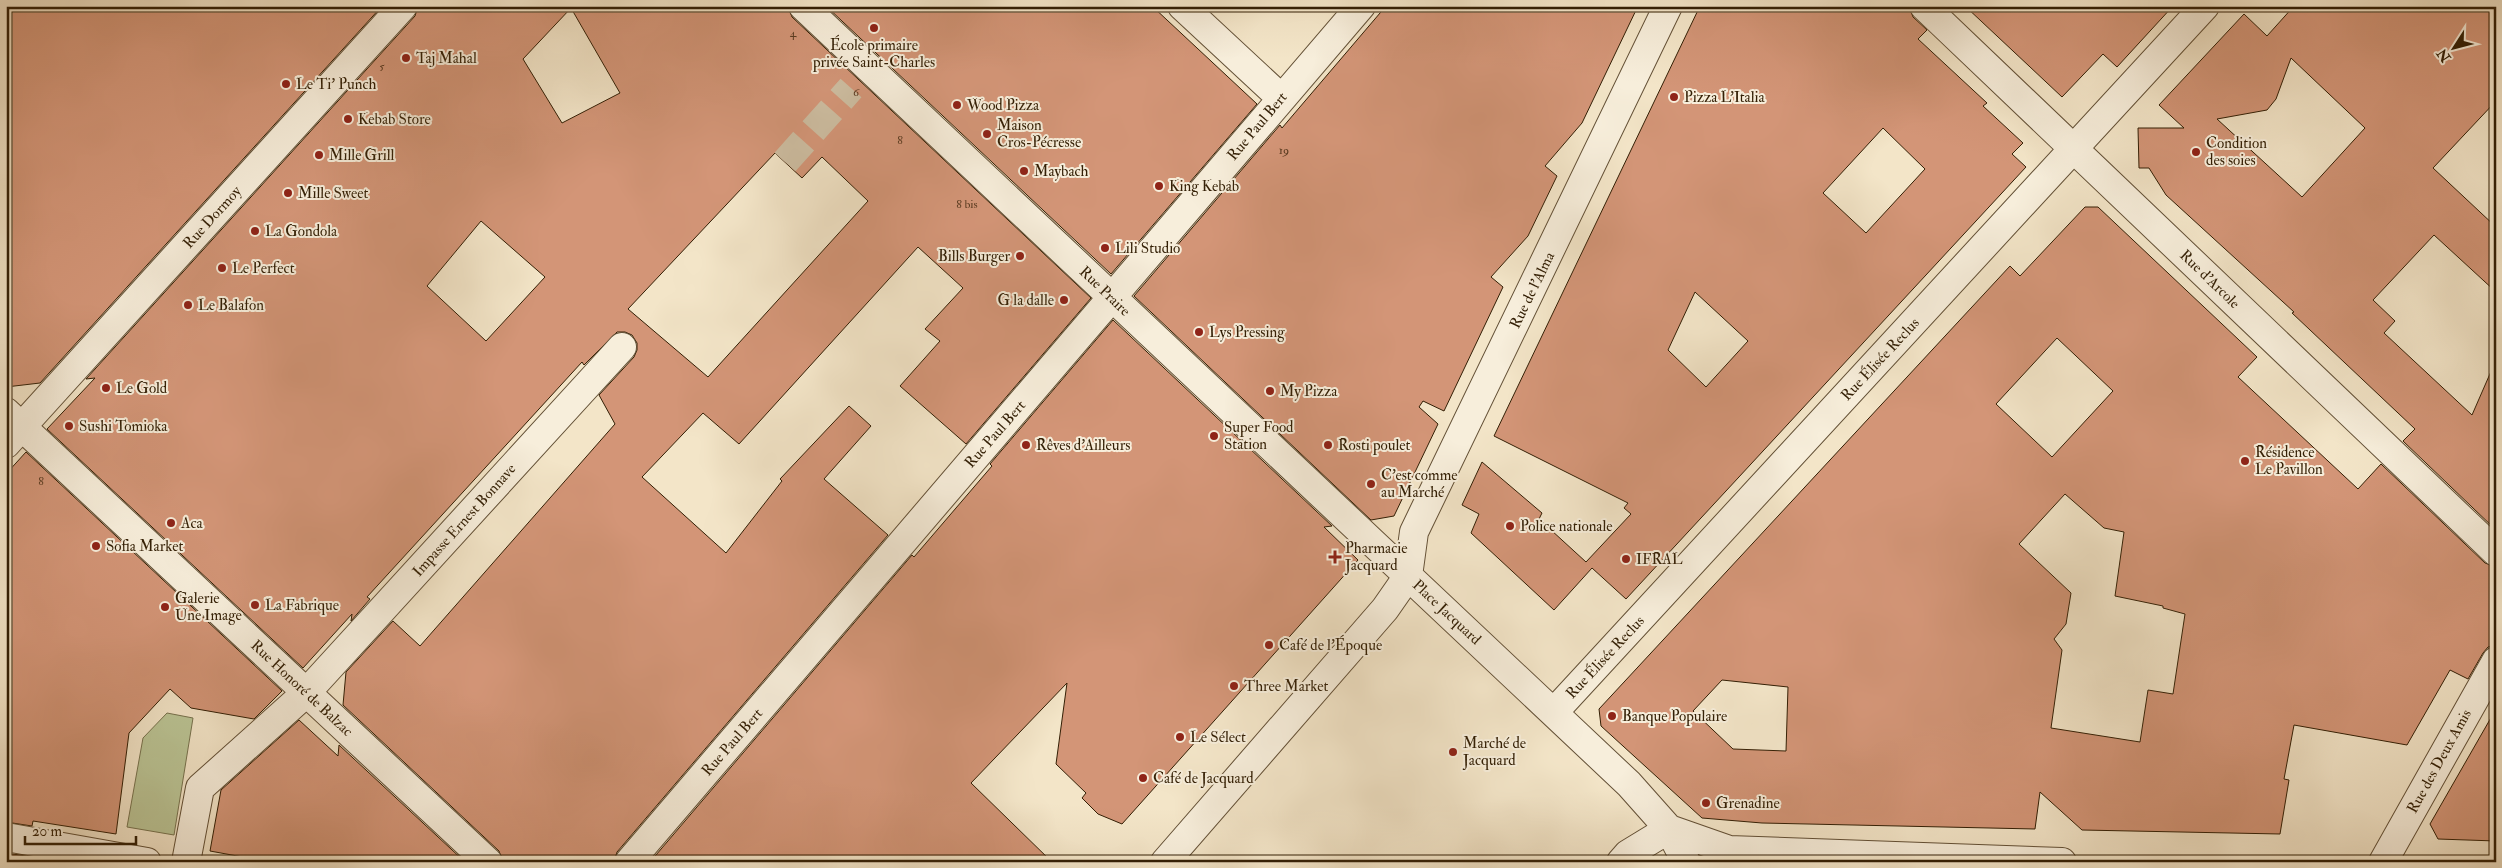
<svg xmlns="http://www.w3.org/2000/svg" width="2502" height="868" viewBox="0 0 2502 868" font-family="'IM FELL Double Pica',serif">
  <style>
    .green { fill: #bbc596; stroke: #77724e }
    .building { fill: #d39577; stroke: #331f05; fill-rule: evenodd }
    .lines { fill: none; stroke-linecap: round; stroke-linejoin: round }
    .pedestrian-tunnel { stroke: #cdbda1; stroke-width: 28; stroke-dasharray: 28 14; stroke-linecap: butt }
    .pedestrian-casing { stroke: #635036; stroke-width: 30 }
    .minor-casing { stroke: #635036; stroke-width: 30 }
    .pedestrian { stroke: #f7eedb; stroke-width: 28 }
    .minor { stroke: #f7eedb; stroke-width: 28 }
    .poi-dot { fill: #8f2418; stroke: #f7eedb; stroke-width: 2 }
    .labels { text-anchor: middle; stroke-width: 4; stroke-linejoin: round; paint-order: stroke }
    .number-label { font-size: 12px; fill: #5b3c22 }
    .poi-label { font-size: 15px; fill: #331f05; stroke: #f7eedb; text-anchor: start }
    .street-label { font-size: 15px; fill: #331f05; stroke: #f7eedb }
  </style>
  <rect width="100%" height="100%" fill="#f3e5c8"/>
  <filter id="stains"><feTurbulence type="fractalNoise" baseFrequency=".004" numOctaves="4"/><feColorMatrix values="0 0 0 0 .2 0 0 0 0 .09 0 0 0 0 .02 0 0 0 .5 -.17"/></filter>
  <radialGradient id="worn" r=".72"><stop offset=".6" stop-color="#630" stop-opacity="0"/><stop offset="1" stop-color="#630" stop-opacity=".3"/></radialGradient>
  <path class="green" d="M167,713L193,718L174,835L127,827L143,738Z"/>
  <path class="building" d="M6,6H382L40,383L6,387Z
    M418,6H788L792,17L1091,298L966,444L900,386L940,341L925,329L963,288L918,247L739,444L703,413L642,477L726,553L782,481L780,479L849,406L871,426L824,479L888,535L617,852L614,862H503L499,851L343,705L346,672L393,621L420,646L615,424L599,395L634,357L637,350V343L632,335L625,332H617L584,365L582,362L367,597L370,599L351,621L352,614L303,668L47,429L95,378L86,379L415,16ZM571,8L620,93L562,123L523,59ZM775,153L802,178L822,157L868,201L708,377L628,309ZM481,221L545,277L486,341L427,286Z
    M826,6H1152L1257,104L1111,274Z
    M1386,6H1638L1582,123L1545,166L1557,176L1528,236L1491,277L1503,287L1444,411L1423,401L1419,407L1438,424L1394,516L1371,520L1134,296L1280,125L1282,128Z
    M1700,6H1909L1913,17L1927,30L1918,39L1987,103L1983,106L2023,143L2012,154L2026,167L1626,599L1592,568L1554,610L1471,533L1479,514L1462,505L1482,462L1542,513L1539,519L1586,562L1631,514L1624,508L1628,503L1494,436ZM1883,128L1925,169L1866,233L1823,193ZM1695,292L1748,341L1706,387L1668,350Z
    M1965,6H2173L2117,67L2103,54L2062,97Z
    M2294,6H2496V101L2433,168L2496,227V292L2434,235L2373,300L2395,321L2384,333L2472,415L2496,360V530L2403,441L2415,429L2292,313L2294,312L2166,195L2149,168H2139L2138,128H2184L2159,105L2244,14L2267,36ZM2291,58L2365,128L2302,197L2217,119L2267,110L2276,99Z
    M2085,207H2098L2257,357L2238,377L2358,489L2381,464L2485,563L2496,567V645L2488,647L2483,653L2468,679L2450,670L2407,745L2294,725L2284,779L2289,780L2280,834L2082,830L2040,792L2035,829L1762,823L1702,818L1601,726L1599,709L2010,266L2020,276ZM2057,338L2113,391L2052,457L1996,404ZM2065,494L2104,528L2124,532L2115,596L2163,606V608L2185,614L2173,694L2148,690L2140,742L2051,728L2062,650L2054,639L2066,624L2071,593L2019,544ZM1722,680L1788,687L1786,751L1733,749L1693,711Z
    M1113,320L1332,526L1324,527L1358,560L1122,824L1098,814L1082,798L1086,793L1056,764L1067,683L971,783L1052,862H650L912,555L914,557L992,466L990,464Z
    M26,452L282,691L254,719L191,708L170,689L129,733L116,834L33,821L32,826L6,822V474Z
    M2496,709V841L2438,839L2430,824Z
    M299,720L338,756L339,745L465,862H270L210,851L221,790Z
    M6,853L26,856L25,862H6Z"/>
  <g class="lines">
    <path class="pedestrian-tunnel" d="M785,162L851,88"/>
    <defs>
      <path id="pedestrian" d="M186,862L200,788L306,693"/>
      <path id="minor" d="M803,6L1629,784L1669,829L1686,862
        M1182,6L1281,98
        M1924,6L2496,552
        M6,412L488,862
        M6,444L403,6
        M306,693L622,347
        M1554,712L2205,6
        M1669,829L1729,850L2062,862
        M6,837L147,862
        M629,862L1361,6
        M1165,862L1385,609L1408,576L1414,532L1668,6
        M1621,862L1628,854L1669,829
        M2383,862L2496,661"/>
    </defs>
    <use href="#pedestrian" class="pedestrian-casing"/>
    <use href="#minor" class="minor-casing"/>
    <use href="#pedestrian" class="pedestrian"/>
    <use href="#minor" class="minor"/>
  </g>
  <g class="poi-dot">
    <circle cx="874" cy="28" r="5"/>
    <circle cx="406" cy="58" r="5"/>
    <circle cx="286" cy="84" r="5"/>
    <circle cx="1674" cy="97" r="5"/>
    <circle cx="957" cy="105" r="5"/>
    <circle cx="348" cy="119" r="5"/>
    <circle cx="987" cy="134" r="5"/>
    <circle cx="2196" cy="152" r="5"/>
    <circle cx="319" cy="155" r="5"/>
    <circle cx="1024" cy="171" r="5"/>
    <circle cx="1159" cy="186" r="5"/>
    <circle cx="288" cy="193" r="5"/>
    <circle cx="255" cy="231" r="5"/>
    <circle cx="1105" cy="248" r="5"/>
    <circle cx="1020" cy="256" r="5"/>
    <circle cx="222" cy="268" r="5"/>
    <circle cx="1064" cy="300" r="5"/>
    <circle cx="188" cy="305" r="5"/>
    <circle cx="1199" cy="332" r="5"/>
    <circle cx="106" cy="388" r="5"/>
    <circle cx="1270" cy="391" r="5"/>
    <circle cx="69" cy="426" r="5"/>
    <circle cx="1214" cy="436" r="5"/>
    <circle cx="1026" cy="445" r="5"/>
    <circle cx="1328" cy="445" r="5"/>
    <circle cx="2245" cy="461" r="5"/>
    <circle cx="1371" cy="484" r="5"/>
    <circle cx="171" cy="523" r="5"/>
    <circle cx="1510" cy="526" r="5"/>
    <circle cx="96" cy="546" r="5"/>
    <path d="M1332.5 549.5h5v5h5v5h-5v5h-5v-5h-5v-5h5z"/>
    <circle cx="1626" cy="559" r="5"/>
    <circle cx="255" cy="605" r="5"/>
    <circle cx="165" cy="607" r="5"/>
    <circle cx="1269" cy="645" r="5"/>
    <circle cx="1234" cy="686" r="5"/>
    <circle cx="1612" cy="716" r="5"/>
    <circle cx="1180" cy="737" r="5"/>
    <circle cx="1453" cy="752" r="5"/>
    <circle cx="1143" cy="778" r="5"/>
    <circle cx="1706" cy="803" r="5"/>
  </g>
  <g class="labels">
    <g class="number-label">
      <text x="793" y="37">4</text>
      <text x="382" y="70">5</text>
      <text x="856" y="96">6</text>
      <text x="900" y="144">8</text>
      <text x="1284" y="154">19</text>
      <text x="967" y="208">8 bis</text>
      <text x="41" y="485">8</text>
    </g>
    <g class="poi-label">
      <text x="874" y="50" text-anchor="middle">École primaire<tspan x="874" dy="17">privée Saint-Charles</tspan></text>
      <text x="416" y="63">Taj Mahal</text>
      <text x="296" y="89">Le Ti' Punch</text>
      <text x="1684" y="102">Pizza L'Italia</text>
      <text x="967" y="110">Wood Pizza</text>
      <text x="358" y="124">Kebab Store</text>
      <text x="997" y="130">Maison<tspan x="997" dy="17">Cros-Pécresse</tspan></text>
      <text x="2206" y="148">Condition<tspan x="2206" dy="17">des soies</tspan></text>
      <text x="329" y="160">Mille Grill</text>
      <text x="1034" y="176">Maybach</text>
      <text x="1169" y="191">King Kebab</text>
      <text x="298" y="198">Mille Sweet</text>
      <text x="265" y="236">La Gondola</text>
      <text x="1115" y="253">Lili Studio</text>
      <text x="1010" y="261" text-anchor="end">Bills Burger</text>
      <text x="232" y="273">Le Perfect</text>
      <text x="1054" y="305" text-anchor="end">G la dalle</text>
      <text x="198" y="310">Le Balafon</text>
      <text x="1209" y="337">Lys Pressing</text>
      <text x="116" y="393">Le Gold</text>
      <text x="1280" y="396">My Pizza</text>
      <text x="79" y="431">Sushi Tomioka</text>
      <text x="1224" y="432">Super Food<tspan x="1224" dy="17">Station</tspan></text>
      <text x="1036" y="450">Rêves d'Ailleurs</text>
      <text x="1338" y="450">Rosti poulet</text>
      <text x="2255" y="457">Résidence<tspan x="2255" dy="17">Le Pavillon</tspan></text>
      <text x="1381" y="480">C'est comme<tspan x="1381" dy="17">au Marché</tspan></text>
      <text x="181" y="528">Aca</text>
      <text x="1520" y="531">Police nationale</text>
      <text x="106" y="551">Sofia Market</text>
      <text x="1345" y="553">Pharmacie<tspan x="1345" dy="17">Jacquard</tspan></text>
      <text x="1636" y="564">IFRAL</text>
      <text x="175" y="603">Galerie<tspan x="175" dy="17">Une Image</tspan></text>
      <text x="265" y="610">La Fabrique</text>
      <text x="1279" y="650">Café de l'Époque</text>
      <text x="1244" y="691">Three Market</text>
      <text x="1622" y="721">Banque Populaire</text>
      <text x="1190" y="742">Le Sélect</text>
      <text x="1463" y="748">Marché de<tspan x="1463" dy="17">Jacquard</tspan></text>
      <text x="1153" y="783">Café de Jacquard</text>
      <text x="1716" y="808">Grenadine</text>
    </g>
    <g class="street-label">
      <text transform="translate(1257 126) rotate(-50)" y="5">Rue Paul Bert</text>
      <text transform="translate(212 217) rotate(-48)" y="5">Rue Dormoy</text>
      <text transform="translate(2210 279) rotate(44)" y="5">Rue d'Arcole</text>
      <text transform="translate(1532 290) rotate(-64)" y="5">Rue de l'Alma</text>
      <text transform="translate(1105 291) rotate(44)" y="5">Rue Praire</text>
      <text transform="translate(1880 359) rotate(-47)" y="5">Rue Élisée Reclus</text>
      <text transform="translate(995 434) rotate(-49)" y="5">Rue Paul Bert</text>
      <text transform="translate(464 520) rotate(-48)" y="5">Impasse Ernest Bonnave</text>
      <text transform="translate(1447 612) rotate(43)" y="5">Place Jacquard</text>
      <text transform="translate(1605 657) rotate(-47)" y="5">Rue Élisée Reclus</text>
      <text transform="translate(302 688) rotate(43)" y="5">Rue Honoré de Balzac</text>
      <text transform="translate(732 742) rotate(-49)" y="5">Rue Paul Bert</text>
      <text transform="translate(2439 761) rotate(-61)" y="5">Rue des Deux Amis</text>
    </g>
  </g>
  <rect width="2502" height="868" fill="none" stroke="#f3e5c8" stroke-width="25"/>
  <rect x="8" y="8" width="2487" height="853" fill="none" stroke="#331f05" stroke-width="2.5"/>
  <rect x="12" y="12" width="2477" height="843" fill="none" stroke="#331f05"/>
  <g transform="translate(2454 48) rotate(234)" stroke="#f7eedb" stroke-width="4" paint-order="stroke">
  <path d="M0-4L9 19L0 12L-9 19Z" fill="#331f05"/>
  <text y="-8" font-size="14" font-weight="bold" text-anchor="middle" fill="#331f05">N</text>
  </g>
  <path d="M25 836v8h111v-8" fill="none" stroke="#331f05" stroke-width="2.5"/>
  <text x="32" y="836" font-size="15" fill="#331f05" stroke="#f7eedb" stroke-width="4" paint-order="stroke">20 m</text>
  <rect width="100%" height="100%" filter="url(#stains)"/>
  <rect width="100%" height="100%" fill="url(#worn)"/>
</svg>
